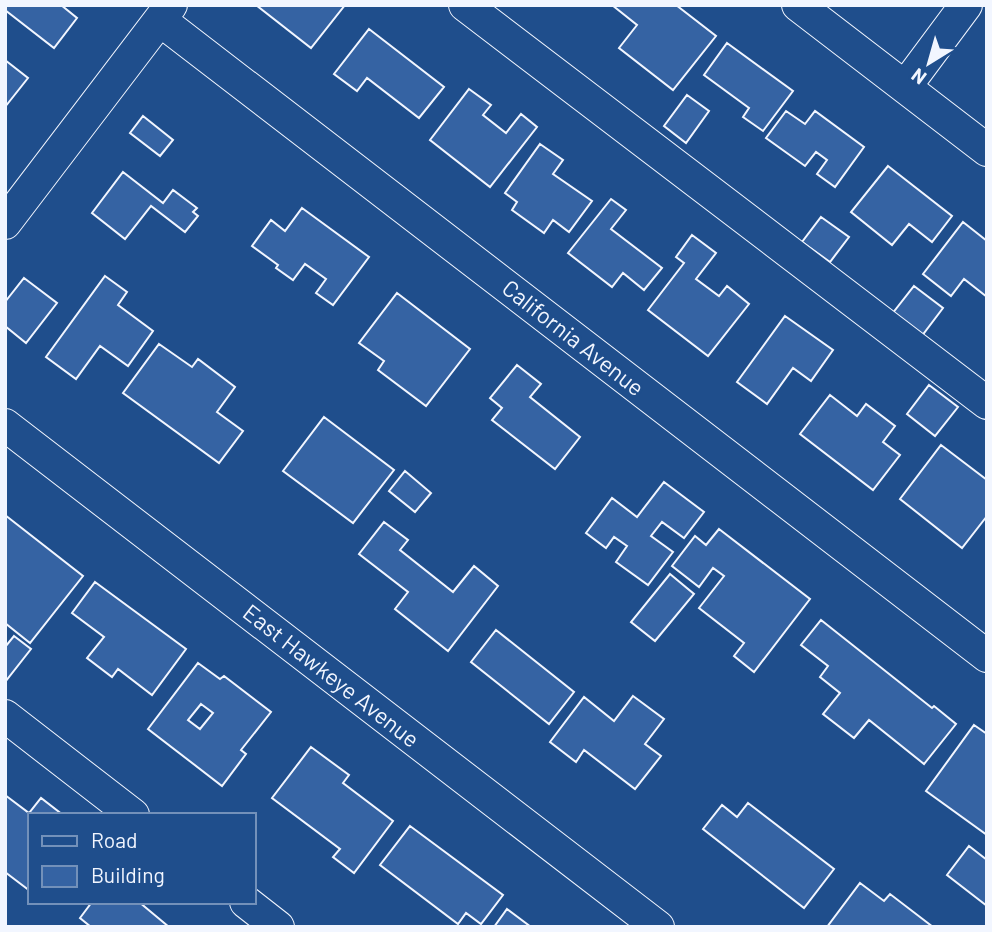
<svg xmlns="http://www.w3.org/2000/svg" width="992" height="932" viewBox="0 0 992 932" font-family="Barlow,sans-serif">
  <style>
    .building { fill: #3563a3; stroke: #f2f6ff; stroke-width: 2; fill-rule: evenodd }
    .lines { fill: none; stroke-linecap: round; stroke-linejoin: round }
    .minor-casing { stroke: #f2f6ff; stroke-width: 34 }
    .minor { stroke: #1f4e8c; stroke-width: 32 }
    .labels { text-anchor: middle; stroke-width: 5; stroke-linejoin: round; paint-order: stroke }
    .street-label { font-size: 23px; fill: #f2f6ff; stroke: #1f4e8c }
  </style>
  <rect width="100%" height="100%" fill="#1f4e8c"/>
  <path class="building" d="M5,5H61L77,18L54,48L5,10Z
    M256,5H345L311,48Z
    M612,5H676L716,36L673,90L619,48L637,25Z
    M369,29L444,87L419,118L367,78L357,91L334,74Z
    M727,43L793,91L763,131L743,117L749,108L704,75Z
    M5,60L28,78L5,107Z
    M469,89L491,105L483,115L506,133L521,114L537,127L490,187L430,140Z
    M687,95L709,111L686,143L664,126Z
    M786,111L805,124L815,111L864,147L835,187L817,174L827,160L816,152L805,166L766,138Z
    M143,116L173,140L160,156L130,133Z
    M540,144L563,160L553,174L592,201L569,232L553,220L544,233L512,210L517,202L505,193Z
    M888,166L952,216L932,242L909,224L892,245L851,212Z
    M123,172L163,203L173,190L197,208L193,212L198,216L185,232L151,206L125,239L92,213Z
    M611,199L626,210L611,229L662,268L644,290L623,273L612,287L568,253Z
    M302,208L369,257L333,305L316,293L326,279L305,264L293,280L276,268L278,265L252,246L271,220L285,231Z
    M821,217L849,237L830,262L802,242Z
    M963,222L987,241V297L964,279L951,296L923,274Z
    M692,235L716,253L696,279L719,296L727,286L749,304L708,356L648,310L684,263L676,257Z
    M105,276L127,292L118,305L153,331L128,366L100,346L76,379L46,357Z
    M24,278L57,303L26,343L5,326V302Z
    M914,286L943,308L921,337L892,314Z
    M397,293L470,349L426,406L378,370L384,361L359,343Z
    M785,316L833,350L811,381L793,368L767,404L737,382Z
    M159,344L192,367L198,359L235,387L217,412L243,431L219,463L123,393Z
    M517,365L541,384L530,397L580,437L555,469L492,420L502,408L490,398Z
    M929,385L958,407L935,436L907,414Z
    M830,395L857,416L866,404L895,426L883,442L900,455L873,490L800,434Z
    M324,417L394,470L353,523L283,471Z
    M941,445L987,480V516L962,548L900,499Z
    M405,471L431,493L415,512L389,491Z
    M664,482L704,512L684,538L662,522L651,536L673,552L648,585L616,562L627,546L614,537L606,548L586,533L612,498L637,517Z
    M5,515L83,576L30,643L5,623Z
    M384,522L408,540L400,550L453,592L474,566L498,586L448,651L395,609L408,592L359,554Z
    M719,529L810,599L754,672L734,656L744,643L699,608L724,576L713,568L699,587L672,566L695,536L706,545Z
    M670,574L694,594L655,641L631,622Z
    M95,582L186,649L152,695L118,669L112,677L87,658L104,637L72,613Z
    M821,620L932,708L934,706L956,724L924,764L869,720L854,738L823,714L840,693L820,677L828,666L801,645Z
    M496,630L574,692L549,724L471,662Z
    M14,636L31,649L5,682V647Z
    M198,663L220,679L224,676L271,712L241,750L246,754L222,786L148,729ZM201,704L213,713L200,729L188,720Z
    M633,696L664,719L645,744L661,756L635,789L584,750L576,762L550,742L584,697L614,721Z
    M974,725L987,734V835L926,791Z
    M311,747L349,775L343,783L393,821L354,873L333,857L340,849L272,798Z
    M5,795L29,813L41,798L63,815H30V891L5,872Z
    M748,803L834,869L804,908L703,829L722,805L737,817Z
    M410,826L503,895L481,924L466,913L458,924L380,865Z
    M969,846L987,860V906L947,875Z
    M860,883L884,901L890,894L933,927H827Z
    M92,902H139L169,927H91L80,918Z
    M507,909L531,927H494Z"/>
  <g class="lines">
    <defs>
      <path id="minor" d="M465,5L987,403
        M798,5L987,150
        M160,20L987,656
        M905,87L966,5
        M5,223L171,5
        M5,425L658,927
        M5,716L133,815
        M246,902L278,927"/>
    </defs>
    <use href="#minor" class="minor-casing"/>
    <use href="#minor" class="minor"/>
  </g>
  <g class="labels">
    <g class="street-label">
      <text transform="translate(573 338) rotate(38)" y="8">California Avenue</text>
      <text transform="translate(331 676) rotate(38)" y="8">East Hawkeye Avenue</text>
    </g>
  </g>
  <rect width="992" height="932" fill="none" stroke="#f2f6ff" stroke-width="14"/>
  <rect x="28" y="813" width="228" height="91" fill="#1f4e8c" stroke="#7391ba" stroke-width="2"/>
  <rect x="42" y="836" width="35" height="10" fill="#1f4e8c" stroke="#7391ba" stroke-width="2"/>
  <text x="91" y="848" font-size="21" fill="#f2f6ff">Road</text>
  <rect x="42" y="866" width="35" height="21" fill="#3563a3" stroke="#7391ba" stroke-width="2"/>
  <text x="91" y="883" font-size="21" fill="#f2f6ff">Building</text>
  <g transform="translate(929 63) rotate(217)" stroke="#1f4e8c" stroke-width="5" paint-order="stroke">
  <path d="M0-5L12 26L0 18L-12 26Z" fill="#f2f6ff"/>
  <text y="-10" font-size="19" font-weight="bold" text-anchor="middle" fill="#f2f6ff">N</text>
  </g>
</svg>
